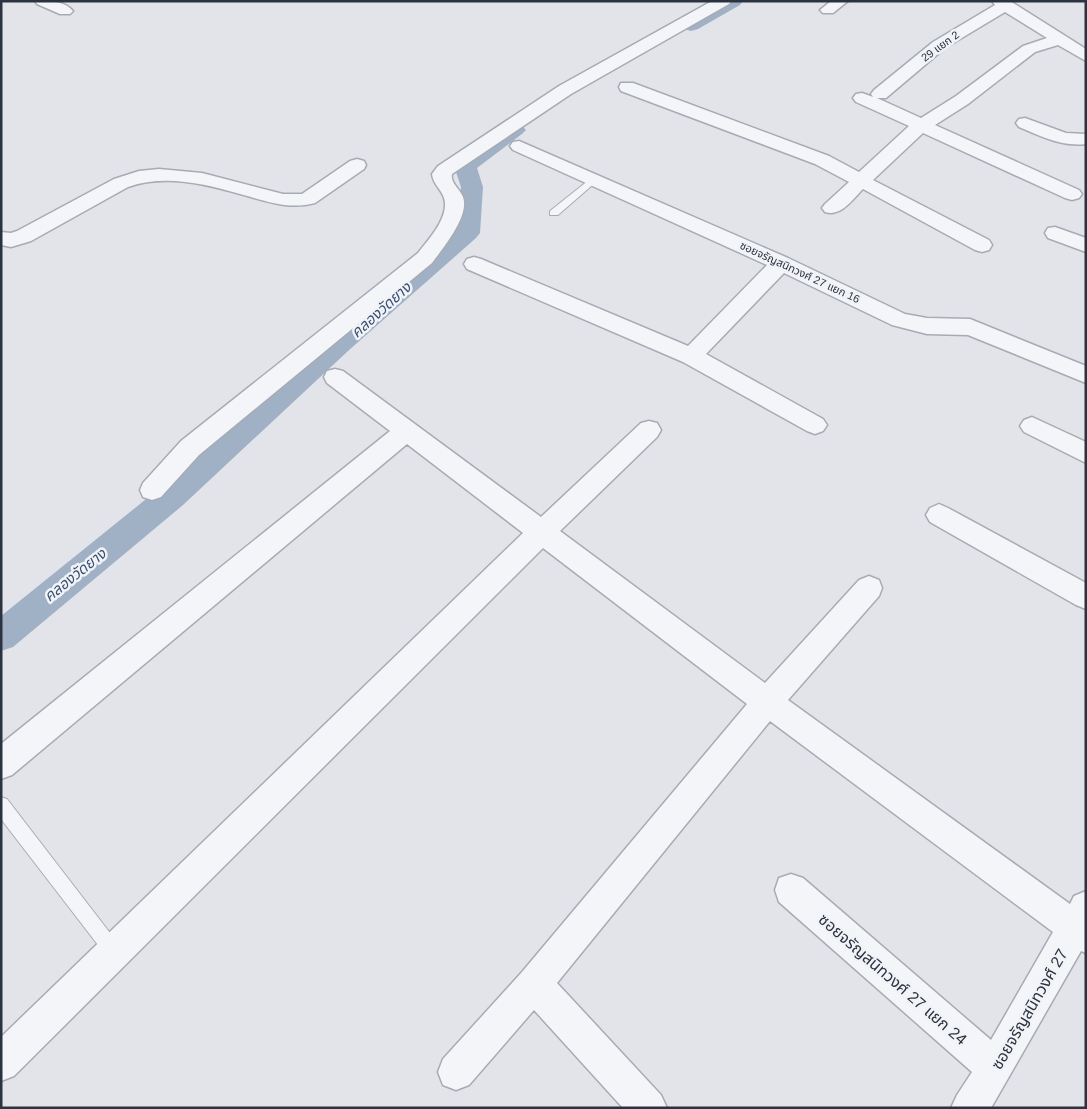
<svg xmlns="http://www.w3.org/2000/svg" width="1087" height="1109" viewBox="0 0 1087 1109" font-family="Helvetica,'Noto Sans Thai',sans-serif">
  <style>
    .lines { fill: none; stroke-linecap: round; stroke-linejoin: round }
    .canal { fill: #a0b1c6; fill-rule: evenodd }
    .lane-casing { stroke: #a7abb3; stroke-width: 2 }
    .street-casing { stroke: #a7abb3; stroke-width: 3 }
    .lane { fill: #f4f5f8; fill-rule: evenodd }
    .street { fill: #f4f5f8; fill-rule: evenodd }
    .labels { text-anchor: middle; stroke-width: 5; stroke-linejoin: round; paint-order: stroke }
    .far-street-label { font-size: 11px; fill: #2b3240; stroke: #f1f3f7 }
    .water-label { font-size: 15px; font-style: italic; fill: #384f71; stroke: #f1f3f7 }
    .near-street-label { font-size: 16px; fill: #2b3240; stroke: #f1f3f7 }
  </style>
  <rect width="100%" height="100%" fill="#e2e4e9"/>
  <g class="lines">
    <path class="canal" d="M720,1H743L740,5L698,29L691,31L684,29L682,25L684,21Z
      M515,124L522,126L526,130L522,134L477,168L483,187L480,233L476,238L348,351L183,505L13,647L1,651V616L161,487L330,337L456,230L461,187L454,166L457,161L508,126Z"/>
    <defs>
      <path id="lane" d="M594,176L597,177V181L558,215H550V211Z
        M1,797L7,799L120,946L123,952L120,958L114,961L108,958L1,819Z"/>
      <path id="street" d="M35,1C48,1 64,0 73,11L70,14H60L37,4Z
        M712,1H731L729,4L571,94L452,174C450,183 460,189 463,197C470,216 443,248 432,263L199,455L161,497L152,500L143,497L140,490L143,483L181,441L418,253C428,240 450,217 444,198C441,189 433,184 432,174L438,166L559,86Z
        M831,1H848L833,13H823L820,10Z
        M992,1H1010L1086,49V61L1058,45L1035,52L968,104L935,125L1079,190L1082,194L1079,198L1072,200L1065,198L923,133L873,180L989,240L992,245L989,250L982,252L975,250L863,189C852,200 841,217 825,212L822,208L825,204L849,182L815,164L621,91L619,87L621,83H633L829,156L859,172L909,126L856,102L853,98L856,94L862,93L873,97L871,94L874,90L933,42L995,5ZM1005,12L1047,38L1023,46L956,96L921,118L877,98H886L945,48Z
        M1025,118L1066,133L1086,134V144C1062,147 1040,136 1019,127L1016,123L1019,119Z
        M519,141L788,258L905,314L927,318L970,319L1086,366V383L968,335L927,334L892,325L784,273L706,354L823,419L827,425L823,431L815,434L807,431L683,362L467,269L464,264L467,259L474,257L481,259L688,346L767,265L513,150L510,146L513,142Z
        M357,159L364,161L366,165L364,169L315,203C288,210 266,201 240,194C204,184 165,174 128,187L31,241L11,247L1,245V232L11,233L17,231L114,179L139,171L159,169L202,173L283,194H302L350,161Z
        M1055,227L1086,238V252L1048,238L1045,233L1048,228Z
        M335,369L343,371L541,517L641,423L649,421L657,423L661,430L657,437L560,531L765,683L859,580L869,576L879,580L882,588L879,596L788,700L1070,904L1074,896L1086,891V953L1081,951L991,1108H951L957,1095L972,1072L779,902L775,890L779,878L791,874L803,878L991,1040L1053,932L770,721L557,983L661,1095L667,1108H623L534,1010L469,1085L456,1090L443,1085L438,1072L443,1059L522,972L747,704L543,548L14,1076L1,1081V1037L523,533L407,444L12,775L1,779V744L390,431L327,383L324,377L327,371Z
        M1032,417L1086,442V463L1024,432L1020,426L1024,420Z
        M939,504L948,508L1086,583V609L1076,605L930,522L926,515L930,508Z"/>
    </defs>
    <use href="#lane" class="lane-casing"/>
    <use href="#street" class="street-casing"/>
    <use href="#lane" class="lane"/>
    <use href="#street" class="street"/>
  </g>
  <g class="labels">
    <g class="far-street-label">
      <text transform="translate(940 46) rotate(-36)" y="4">29 แยก 2</text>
      <text transform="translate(800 272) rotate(25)" y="4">ซอยจรัญสนิทวงศ์ 27 แยก 16</text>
    </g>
    <g class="water-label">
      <text transform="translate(381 310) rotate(-42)" y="5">คลองวัดยาง</text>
      <text transform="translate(75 575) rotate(-39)" y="5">คลองวัดยาง</text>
    </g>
    <g class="near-street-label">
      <text transform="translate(893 979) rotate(41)" y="6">ซอยจรัญสนิทวงศ์ 27 แยก 24</text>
      <text transform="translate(1029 1009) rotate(-60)" y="6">ซอยจรัญสนิทวงศ์ 27</text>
    </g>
  </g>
  <rect width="1087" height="1109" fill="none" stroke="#2b3240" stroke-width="5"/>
</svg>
